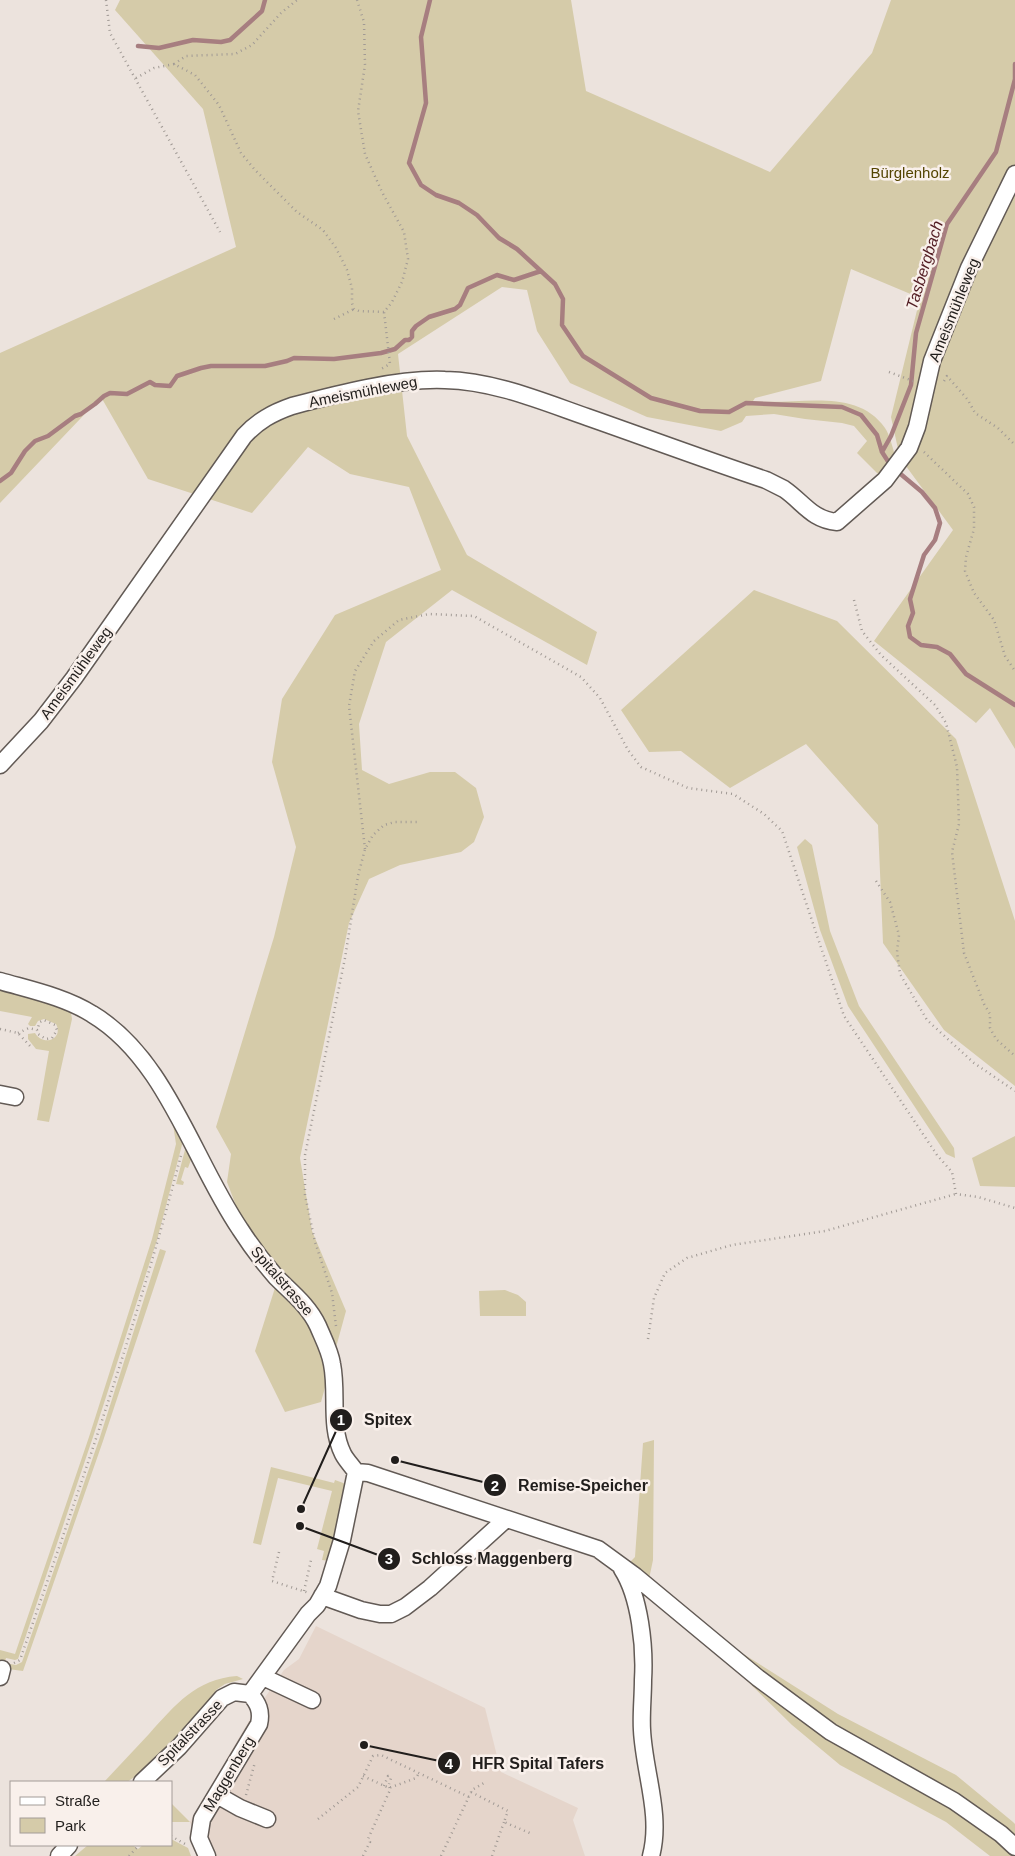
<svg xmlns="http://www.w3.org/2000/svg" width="1015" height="1856" viewBox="0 0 1015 1856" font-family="Helvetica,sans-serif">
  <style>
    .built { fill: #e5d5cb }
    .green { fill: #d5cba9 }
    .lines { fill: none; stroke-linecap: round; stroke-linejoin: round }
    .stream { stroke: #a77e80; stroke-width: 4.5 }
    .minor-casing { stroke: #625a55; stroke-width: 19 }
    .path { stroke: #a19a95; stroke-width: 2.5; stroke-dasharray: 1 4; stroke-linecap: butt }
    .minor { stroke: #fff; stroke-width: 16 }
    .path-bridge { stroke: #a19a95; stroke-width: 2.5; stroke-dasharray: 1 4; stroke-linecap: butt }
    .labels { text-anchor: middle; stroke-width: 5; stroke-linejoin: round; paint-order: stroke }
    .park-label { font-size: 15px; fill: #544400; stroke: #f9f0eb }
    .street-label { font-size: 15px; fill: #211e1c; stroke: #f9f0eb }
    .water-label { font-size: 16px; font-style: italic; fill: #521c22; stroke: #f9f0eb }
    .leader { fill: none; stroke: #211e1c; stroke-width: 2 }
    .callout-dot { fill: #211e1c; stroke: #f9f0eb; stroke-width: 2 }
    .mark-label { font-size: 15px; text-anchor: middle; font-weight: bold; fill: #fff }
    .callout-label { font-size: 16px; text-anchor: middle; font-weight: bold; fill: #211e1c; stroke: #f9f0eb; stroke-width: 5; stroke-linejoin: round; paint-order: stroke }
  </style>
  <rect width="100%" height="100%" fill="#ece3dd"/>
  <path class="built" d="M316,1626L485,1708L501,1772L578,1808L573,1820L585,1856H204L190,1822L250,1719L284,1670L299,1659Z"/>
  <path class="green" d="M120,0H571L586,91L770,172L872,53L891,0H1015V749L990,708L976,723L874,641L953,530L900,458L891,417L920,298L851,269L821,381L755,398L753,401C796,406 856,386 885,428C891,437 893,451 897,461L880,476L857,453L867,441L854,426L842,423L805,419L774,414L746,416L742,422L721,431L647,417L570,383L537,331L527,290L502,287L398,354L407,436L467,555L597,632L587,665L452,590L386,642L359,724L362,770L389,784L430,772H455L476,788L484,817L474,842L461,852L400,865L369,879L349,923L300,1158L312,1231L346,1311L321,1402L285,1412L255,1351L280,1272L241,1219L227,1182L231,1154L216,1127L274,937L296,847L272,762L282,699L335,615L441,570L409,487L350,474L308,447L252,513L148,479L101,397L0,503V353L236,247L203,109L115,10Z
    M754,590L837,621L956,739L1015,921V1086L944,1030L883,943L878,825L806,744L730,788L681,751L649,752L621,710Z
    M805,839L812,845L830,931L859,1006L954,1148L955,1158L946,1154L848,1006L820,930L797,847Z
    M0,985L70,1007L72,1019L49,1122L37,1120L49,1051L36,1049L28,1039V1034L35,1033C43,1047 64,1039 56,1024L44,1019L38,1021L35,1026H30L28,1024L32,1017L0,1011Z
    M173,1124L177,1125L183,1141L157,1240L93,1437L18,1659L15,1660L6,1658L5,1662L0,1661V1650L15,1654L89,1437L152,1239L176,1144Z
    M1015,1136V1187L980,1186L972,1158Z
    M186,1146L192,1157L188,1168L185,1167L181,1180L184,1182L183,1185L176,1184Z
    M160,1249L166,1251L103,1441L23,1671L8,1669L10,1664L16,1665L22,1662L99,1440Z
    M505,1290L518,1295L526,1302V1316H480L479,1291Z
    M654,1440L653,1560L649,1579L734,1648L838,1714L956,1775L1013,1822L1015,1824V1841L818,1718L629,1568L630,1562L635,1557L643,1443Z
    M271,1467L334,1483L335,1480L346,1484V1499L329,1561L322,1560L324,1551L317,1549L332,1491L278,1478L261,1545L253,1543Z
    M635,1582L724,1654L953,1805L1015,1854V1856H990L946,1822L840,1765L792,1725L722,1656L646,1595L642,1599Z
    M237,1676L243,1679L225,1684L216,1690L210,1701L171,1745L133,1778L127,1782H104C119,1766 134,1750 149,1734C175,1705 196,1679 237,1676Z
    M171,1803L190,1822H171Z
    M171,1839L188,1848L191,1856H75L88,1845H135L134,1846L138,1849L143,1845H171Z"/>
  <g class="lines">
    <path class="stream" d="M430,0L421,37L426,103L409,163L421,185L436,195L459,203L477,215L499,238L517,249L555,284L563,299L562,325L583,356L651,398L700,411L729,412L746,403L842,407L861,415L877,435L882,452L891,466
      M138,46L159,48L193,40L221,42L230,40L262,11L265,0
      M882,452L891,436L911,385L916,333L947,224L996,152L1015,79V64
      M897,471L922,492L935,508L940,523L935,540L924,555L910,599L913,613L908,626L910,637L921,645L937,647L950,654L966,674L1015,705
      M0,481L11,473L25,451L35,441L48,436L75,416L81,414L95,404L104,396L110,393L127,394L150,382L155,385L170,386L177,376L201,368L211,366H265L287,361L294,358L334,359L381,353L395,349L405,340H409L412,337V331L416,326L429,317L455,309L460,305L468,288L497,275L514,280L541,271"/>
    <defs>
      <path id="minor" d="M0,765L41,721L74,678L244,436C258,421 272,413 292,406C337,394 398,378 445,380C494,381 541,401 587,417C647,438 706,460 766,480C772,483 778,486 784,489C803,502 812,520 837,522L885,480L909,448L917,427L932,361L969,268L1015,174
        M0,981C31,990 65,997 92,1014C166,1058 193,1160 240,1229C251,1246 263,1262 276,1277C291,1292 309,1306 318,1326C323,1338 330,1351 332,1364C338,1394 329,1426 343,1454C346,1460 352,1466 356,1472L342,1540L328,1586L317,1605L308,1614L250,1694
        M0,1094L15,1097
        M356,1472L368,1473L598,1549L635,1576L758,1678L831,1732L954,1801L1001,1834L1015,1847
        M622,1569C640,1597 645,1647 643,1680C643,1697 641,1714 642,1730C644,1772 662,1815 651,1856
        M322,1596L361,1610L380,1614H391L405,1607L430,1588L506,1519
        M0,1677L2,1669
        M263,1677L312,1700
        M142,1782L179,1747L222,1698L234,1692L250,1694
        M217,1795L240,1808L267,1819
        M59,1856L69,1845
        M207,1856L199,1838L202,1819L259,1724C262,1711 258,1703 250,1694"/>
    </defs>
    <use href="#minor" class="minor-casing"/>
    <path class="path" d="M106,0L110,33L220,232
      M357,0L364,22L365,65L358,111L365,154L382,192L404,232L408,259L402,282L392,302L384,312L390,364L381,369
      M174,64L186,56L235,54L252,45L281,13L297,0
      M136,78L154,68L174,64L195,75L219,105L241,153L255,170L297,212L323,230L336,248L347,270L352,288V303L354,309L359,311L384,312
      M334,319L354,309
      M889,372L913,381
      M944,381L947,376L968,400L975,413L998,428L1015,445
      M924,452L968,494L974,507V529L966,557L965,571L974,593L994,620L1005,656L1015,671
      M854,600L862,631L881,655L935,705L946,723L957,767L959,824L952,852L964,953L984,1004L990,1014V1028L996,1039L1015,1056
      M365,849L349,706L355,671L374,641L399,620L429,614L474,616L581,677L600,698L628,750L641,767L688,788L733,794L764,814L782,831L844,1016L937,1155L952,1172L956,1194L978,1197L1015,1208
      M876,881L890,902L899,935L897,952L900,974L927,1020L974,1063L1015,1091
      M0,1029L18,1033L30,1046
      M18,1033L29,1028L37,1030L38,1034L46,1039L52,1038L57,1030L55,1025L44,1020L40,1022L37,1030
      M336,1326L332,1293L315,1242L305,1195V1155L345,958L358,876L365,849L373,835L384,825L395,822H420
      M648,1339L654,1298L665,1273L687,1258L732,1245L825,1231L956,1194
      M279,1552L272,1581L309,1593
      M304,1591L311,1560
      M14,1663L20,1660C78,1493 137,1326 181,1155
      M363,1776L389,1788L416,1778L419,1773
      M384,1786L388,1776L391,1778L389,1784
      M471,1792L508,1811L504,1822L532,1834
      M246,1795L255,1762
      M318,1819L358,1787L373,1756L381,1755L469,1797
      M171,1836L185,1844
      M129,1856L139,1845
      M441,1856L472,1790L484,1783
      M492,1856L504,1822"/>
    <use href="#minor" class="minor"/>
    <path class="path-bridge" d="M363,1856L370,1842L368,1839L390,1790L389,1784"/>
  </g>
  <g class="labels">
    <g class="park-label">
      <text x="910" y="178">Bürglenholz</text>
    </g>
    <g class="street-label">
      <text transform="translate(954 310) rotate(-68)" y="5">Ameismühleweg</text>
      <text transform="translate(363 392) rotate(-11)" y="5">Ameismühleweg</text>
      <text transform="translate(76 673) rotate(-54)" y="5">Ameismühleweg</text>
      <text transform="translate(282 1281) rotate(49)" y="5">Spitalstrasse</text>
      <text transform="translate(190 1733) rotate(-46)" y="5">Spitalstrasse</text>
      <text transform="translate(229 1774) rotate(-59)" y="5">Maggenberg</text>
    </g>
    <g class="water-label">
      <text transform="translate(924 265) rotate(-73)" y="6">Tasbergbach</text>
    </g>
  </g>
  <path class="leader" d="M301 1509L341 1420M395 1460L495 1485M300 1526L389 1559M364 1745L449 1763"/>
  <g class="callout-dot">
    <circle cx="301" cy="1509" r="5"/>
    <circle cx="395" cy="1460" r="5"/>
    <circle cx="300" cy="1526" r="5"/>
    <circle cx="364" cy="1745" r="5"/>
    <circle cx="341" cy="1420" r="12"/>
    <circle cx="495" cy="1485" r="12"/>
    <circle cx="389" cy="1559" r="12"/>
    <circle cx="449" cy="1763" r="12"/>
  </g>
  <g class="mark-label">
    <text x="341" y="1425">1</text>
    <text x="495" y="1491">2</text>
    <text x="389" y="1564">3</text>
    <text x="449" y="1769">4</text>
  </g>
  <g class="callout-label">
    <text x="388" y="1425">Spitex</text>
    <text x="583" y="1491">Remise-Speicher</text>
    <text x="492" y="1564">Schloss Maggenberg</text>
    <text x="538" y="1769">HFR Spital Tafers</text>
  </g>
  <rect x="10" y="1781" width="162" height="65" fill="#f9f0eb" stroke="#a39c98"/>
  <rect x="20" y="1797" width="25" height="8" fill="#ffffff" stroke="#a39c98"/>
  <text x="55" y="1806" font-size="15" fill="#211e1c">Straße</text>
  <rect x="20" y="1818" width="25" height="15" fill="#d5cba9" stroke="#a39c98"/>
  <text x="55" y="1831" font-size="15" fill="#211e1c">Park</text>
</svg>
